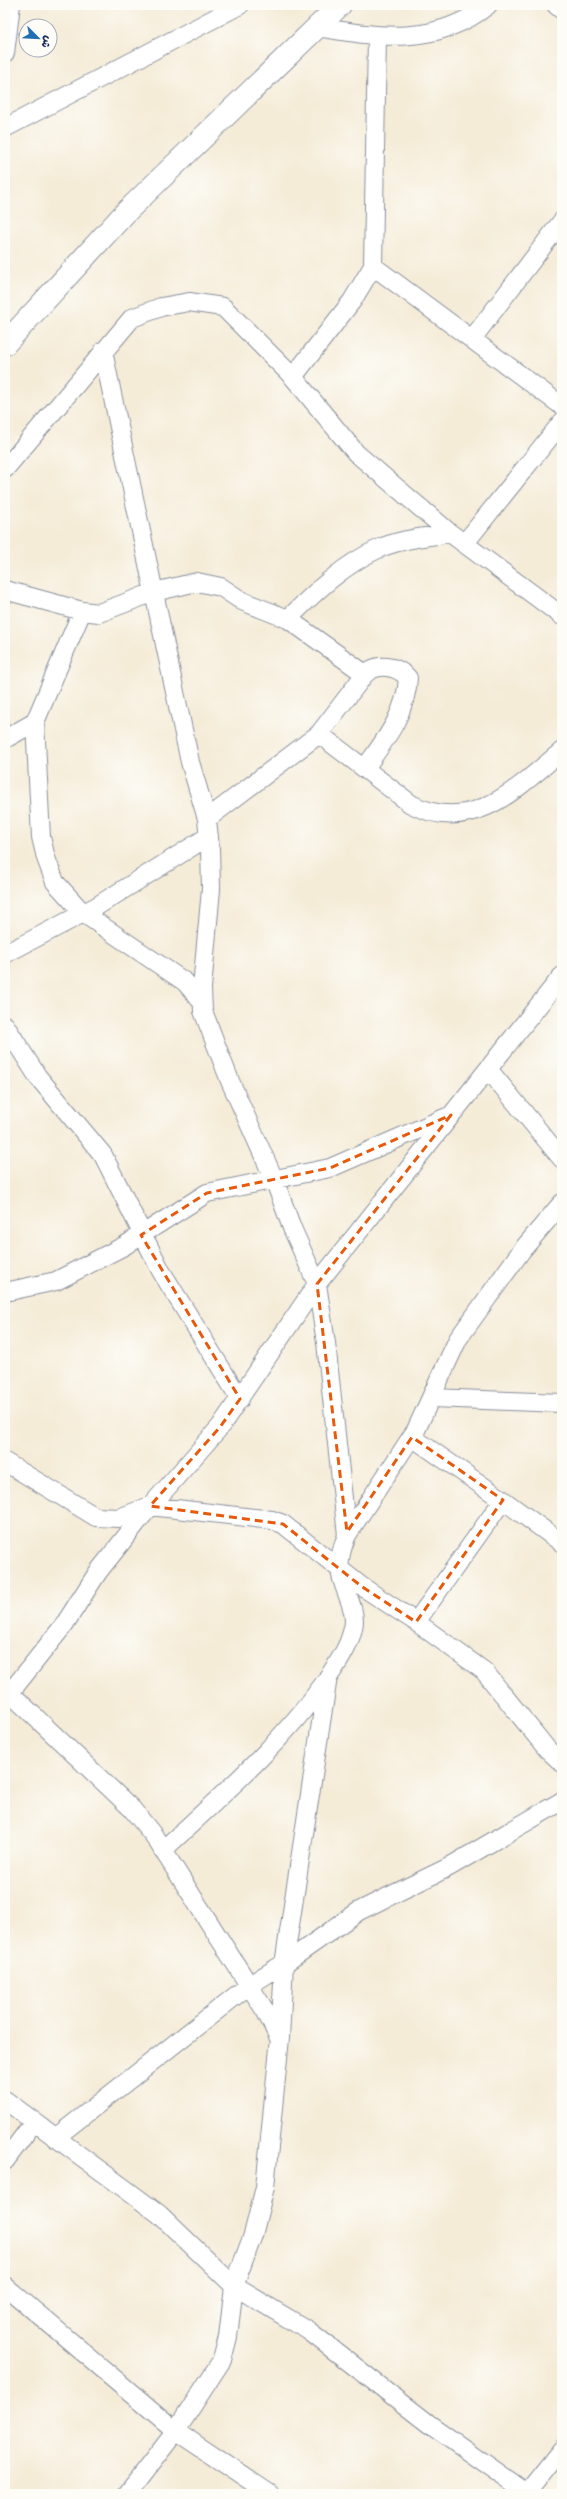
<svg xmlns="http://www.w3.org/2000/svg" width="567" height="2499" viewBox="0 0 567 2499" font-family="'Gochi Hand','Playpen Sans Arabic',sans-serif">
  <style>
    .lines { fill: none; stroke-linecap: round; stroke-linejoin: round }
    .street-casing { stroke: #888e9b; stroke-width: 20 }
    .highway-casing { stroke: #888e9b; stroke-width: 24 }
    .street { stroke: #fff; stroke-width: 18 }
    .highway { stroke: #fff; stroke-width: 22 }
    .marked { fill: none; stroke: #e8590c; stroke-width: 3; stroke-dasharray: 8 5; stroke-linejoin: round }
  </style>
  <rect width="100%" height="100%" fill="#fdfcf7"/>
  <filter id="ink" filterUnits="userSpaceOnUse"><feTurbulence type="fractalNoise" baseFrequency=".025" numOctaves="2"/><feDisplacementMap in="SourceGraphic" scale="8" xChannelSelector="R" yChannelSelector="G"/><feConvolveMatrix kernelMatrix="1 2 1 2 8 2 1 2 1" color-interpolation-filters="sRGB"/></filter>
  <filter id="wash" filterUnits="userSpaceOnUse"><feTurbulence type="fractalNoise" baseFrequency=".012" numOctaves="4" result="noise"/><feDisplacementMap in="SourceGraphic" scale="16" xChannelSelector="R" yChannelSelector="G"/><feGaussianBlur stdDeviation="0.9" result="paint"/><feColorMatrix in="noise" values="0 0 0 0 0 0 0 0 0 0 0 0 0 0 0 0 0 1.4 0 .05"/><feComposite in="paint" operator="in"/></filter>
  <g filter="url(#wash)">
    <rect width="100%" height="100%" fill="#f5ecd8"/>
  </g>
  <g filter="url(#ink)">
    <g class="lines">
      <defs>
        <path id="street" d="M556,5L562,10
          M316,27C377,37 436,47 488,5
          M5,53L11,5
          M5,128L240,5
          M373,266L562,406
          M472,339L562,221
          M103,351L179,711L190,762L207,819L210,848L211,889L202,988L203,1011L230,1081L274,1179L292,1228L317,1284L326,1343L347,1535
          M293,377L352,301L373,266L377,37
          M5,469L132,318L161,307L189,302L223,307L293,377L356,453L450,533L562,616
          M464,544L562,422
          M5,590L82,611L99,613L154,592L197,582L221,587L242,601L288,619L365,674
          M82,611L35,722L41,837L46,858L55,882L83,913L173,974L185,982L202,1002
          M288,619C315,592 343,565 378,549C400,539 426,537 450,533
          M319,734L411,804C472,836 517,788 562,751
          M5,739L35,722
          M207,819L319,734L365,674C377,663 397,665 408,678C406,714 385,740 365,768
          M5,954L97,906L209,836
          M5,1025L38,1077L103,1155L161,1271L240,1399
          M488,1069L562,1159
          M5,1292L56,1281L124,1246L207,1193L330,1168L447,1117
          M432,1398L562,1403
          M412,1437L503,1500L562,1543
          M5,1462L96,1517L119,1518L150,1506L272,1520L283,1524L361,1586L416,1622L484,1671L547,1749L562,1763
          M416,1622L503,1500
          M328,1677L284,1964L280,2038L265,2187L253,2235L234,2286L309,2331L429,2424L528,2494
          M10,1693L132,1809L154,1836L266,2012L279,2038
          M5,1699L64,1625L98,1572L143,1515L220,1427L317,1284L562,976
          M164,1849C221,1796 280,1745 325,1682C336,1666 349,1648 353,1628C358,1610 342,1588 340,1570C338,1559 343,1545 347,1535L416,1430L458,1339L522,1250L562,1203
          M5,2100L159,2214L234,2286L228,2337L222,2360L176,2431L127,2494
          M55,2138L248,1986L288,1961L359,1911L449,1867L562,1801
          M5,2161L34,2122
          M5,2286L176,2431L270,2494
          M526,2494L562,2449"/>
        <path id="highway" d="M5,344L125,213L340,5"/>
      </defs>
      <use href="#street" class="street-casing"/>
      <use href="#highway" class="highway-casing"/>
      <use href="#street" class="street"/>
      <use href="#highway" class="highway"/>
    </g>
  </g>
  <path class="marked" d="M451,1115L317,1284L347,1532L412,1437L503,1500L416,1622L361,1586L283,1524L150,1506L220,1427L240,1399L141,1235L207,1193L330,1168Z"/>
  <rect width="567" height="2499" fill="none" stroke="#fdfcf7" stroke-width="20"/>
  <g transform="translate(38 38) rotate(114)"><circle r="19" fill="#fdfcf7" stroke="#a3aaba"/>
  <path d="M0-3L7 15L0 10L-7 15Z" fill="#1f6fb2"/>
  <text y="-6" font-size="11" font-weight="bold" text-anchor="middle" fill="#1b2f5e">ش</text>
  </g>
</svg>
